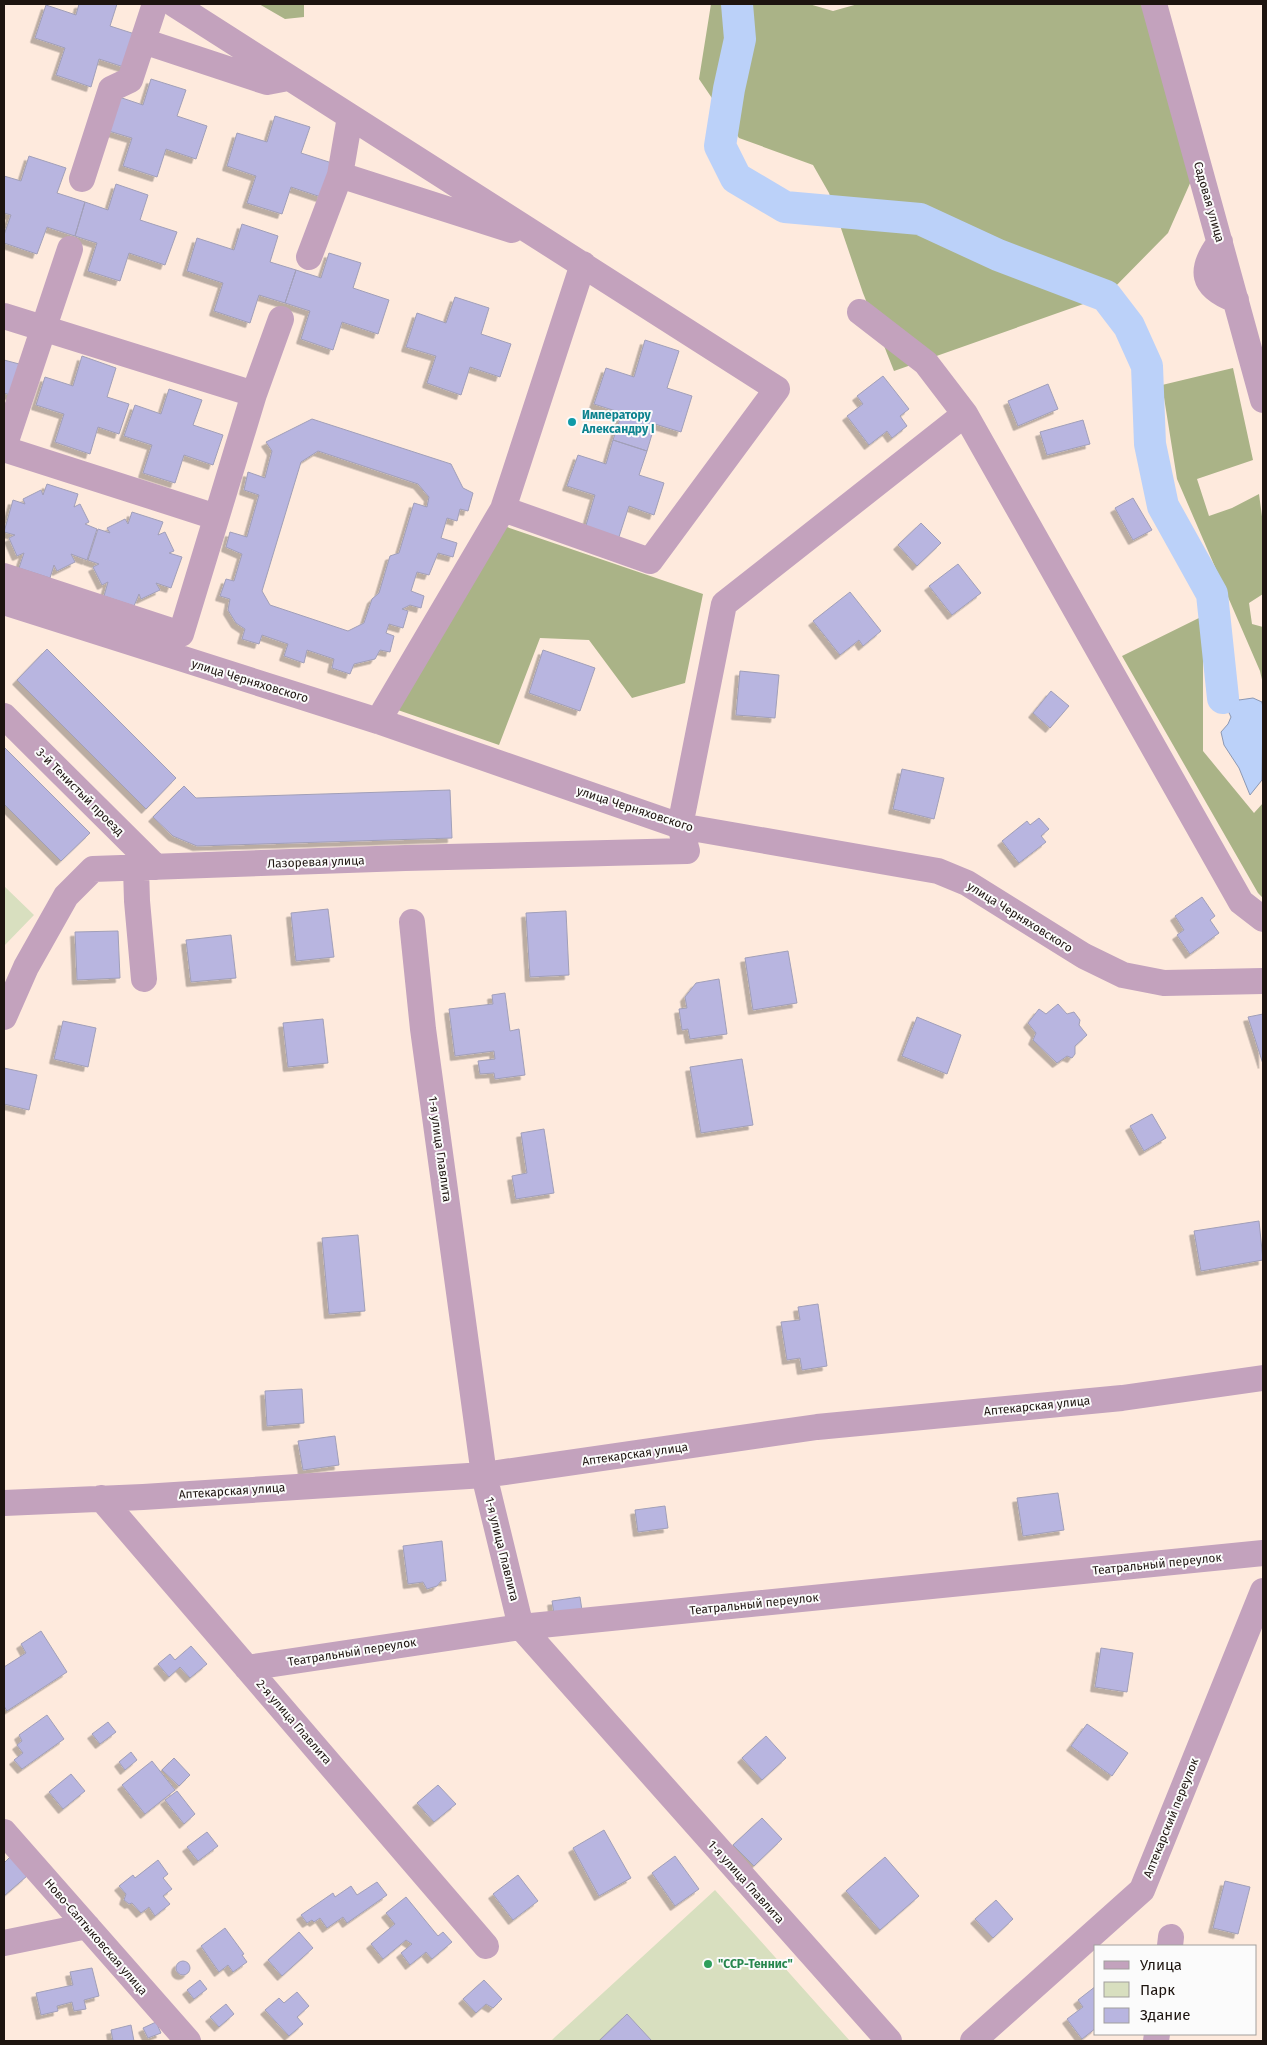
<svg xmlns="http://www.w3.org/2000/svg" width="1267" height="2045" viewBox="0 0 1267 2045" font-family="'Fira Sans',sans-serif">
  <style>
    .green { fill: #d8dfbf }
    .forest { fill: #aab387 }
    .water { fill: #bbd1f9; stroke: #8c98b3 }
    .lines { fill: none; stroke-linecap: round; stroke-linejoin: round }
    .river { stroke: #bbd1f9; stroke-width: 32 }
    .building { fill: #b8b5e0; stroke: #a19fb8; fill-rule: evenodd; filter: url(#shadow) }
    .minor { stroke: #c3a2bd; stroke-width: 26 }
    .culture-dot { fill: #0f9aa8; stroke: #fbfbfb; stroke-width: 2 }
    .leisure-dot { fill: #2e9e5b; stroke: #fbfbfb; stroke-width: 2 }
    .labels { text-anchor: middle; stroke-width: 4; stroke-linejoin: round; paint-order: stroke }
    .street-label { font-size: 12px; fill: #1d140f; stroke: #fbfbfb }
    .culture-label { font-size: 12px; font-weight: bold; fill: #0d838f; stroke: #fbfbfb; text-anchor: start }
    .leisure-label { font-size: 12px; font-weight: bold; fill: #27864d; stroke: #fbfbfb; text-anchor: start }
  </style>
  <defs>
    <filter id="shadow"><feDropShadow dx="-4.5" dy="4.5" stdDeviation="0" flood-color="#0004"/></filter>
  </defs>
  <rect width="100%" height="100%" fill="#feeadd"/>
  <path class="green" d="M4,886L34,915L4,946Z
    M715,1890L850,2041H551L555,2037Z"/>
  <path class="forest" d="M259,4H304V17L285,19Z
    M711,4H809L833,11L858,4H1144L1191,181L1168,233L1106,296L894,371L863,293L829,193L813,165L739,138L699,79Z
    M1233,368L1253,460L1197,479L1209,516L1232,508L1259,494L1263,524V594L1249,603L1252,624L1263,627V684L1260,671L1177,479L1162,385Z
    M498,524L703,594L685,683L632,698L589,640L540,638L499,745L392,708Z
    M1203,616V751L1254,813L1263,803V898L1258,893L1122,656Z"/>
  <path class="water" d="M1233,687L1239,700L1253,698L1262,702L1263,708L1262,780L1250,795L1239,768L1224,745L1221,732L1228,724L1231,717C1225,704 1218,696 1233,687Z"/>
  <g class="lines">
    <path class="river" d="M737,4L740,39L729,89L720,146L736,178L785,207L920,219L998,255L1106,296L1129,326L1147,366L1150,444L1163,506L1212,594L1223,698"/>
  </g>
  <path class="building" d="M79,4H117L110,26L141,36L130,69L99,59L91,87L56,75L65,48L35,38L46,5L76,15Z
    M151,79L186,90L177,116L207,126L196,159L166,149L157,177L123,166L132,138L102,129L113,95L143,105Z
    M275,116L310,127L301,153L332,163L321,197L291,187L282,214L247,203L256,176L227,166L237,133L267,142Z
    M29,156L66,168L57,193L85,202L75,236L47,227L37,254L4,243V235L11,215L4,213V176L21,181Z
    M116,184L148,195L140,220L177,232L165,265L129,253L120,281L88,271L97,243L75,236L85,202L108,210Z
    M242,224L278,236L270,262L296,270L285,303L259,295L250,323L214,311L223,283L187,271L197,238L234,250Z
    M329,253L361,263L353,288L389,300L378,334L342,322L333,350L301,339L310,311L285,303L296,270L321,278Z
    M455,297L489,308L481,334L511,344L500,377L470,367L461,395L427,383L436,356L406,347L417,313L446,323Z
    M645,340L679,351L667,388L692,396L681,432L655,424L647,451L613,440L622,413L594,404L606,368L634,377Z
    M82,356L116,368L107,397L129,404L119,434L98,427L90,454L55,442L64,414L36,405L45,377L73,386Z
    M4,360L23,365L13,396L4,393Z
    M883,376L909,409L900,416L907,426L892,438L887,431L869,445L847,416L863,404L857,396Z
    M1048,384L1058,409L1018,426L1008,401Z
    M169,389L202,400L193,425L223,435L213,465L184,455L175,483L143,473L152,445L124,436L135,405L161,414Z
    M312,419L451,464L463,488L473,493L468,511L460,509L457,521L447,518L441,538L457,543L453,557L438,553L429,575L417,572L411,591L424,596L421,608L410,605L402,609L408,611L403,628L389,624L386,633L394,636L390,652L380,650L375,659L354,664L350,674L332,668L334,659L307,650L304,663L284,656L288,644L262,635L259,644L242,639L245,629L236,623L228,610L230,599L220,596L226,579L234,581L242,554L226,547L230,532L247,537L259,495L244,490L248,472L265,478L272,451L266,442ZM318,451L418,484L429,497L427,507L414,503L399,553L390,556L379,593L372,599L364,623L348,631L270,605L262,591L301,462Z
    M1083,420L1090,444L1047,455L1040,432Z
    M613,440L647,451L639,475L664,483L654,515L629,506L617,543L584,532L595,495L567,486L578,455L606,464Z
    M47,484L78,494L74,507L80,504L89,522L85,524L97,529L87,560L71,554L75,562L57,571L54,565L50,578L19,568L24,553L17,556L9,538L15,535L4,532L13,500L25,504L23,499L41,490L43,495Z
    M1133,498L1152,530L1133,540L1115,508Z
    M132,512L163,522L158,535L165,532L174,551L169,553L182,557L171,588L156,583L160,590L141,599L139,594L134,606L104,596L108,582L102,585L93,567L99,564L88,560L98,529L110,533L107,528L125,519L128,524Z
    M921,523L941,543L917,566L898,545Z
    M958,564L981,593L952,615L929,586Z
    M850,592L881,631L863,646L859,640L840,655L813,621Z
    M47,649L176,778L146,809L17,680Z
    M543,650L595,668L580,711L529,693Z
    M740,671L779,675L775,718L736,715Z
    M1051,691L1069,706L1050,728L1033,713Z
    M4,747L90,833L61,861L4,804Z
    M902,769L944,778L934,819L893,809Z
    M184,786L196,798L450,790L452,838L197,846L173,836L153,817Z
    M1039,818L1049,829L1041,836L1046,842L1019,863L1002,841L1027,821L1030,825Z
    M1202,897L1215,916L1210,920L1219,933L1190,954L1177,935L1184,930L1175,916Z
    M328,909L334,957L296,961L291,913Z
    M566,911L569,975L530,977L526,913Z
    M118,931L120,978L77,980L75,932Z
    M231,935L236,978L191,982L186,940Z
    M788,951L797,1003L753,1010L745,958Z
    M719,979L727,1034L690,1039L688,1029L682,1030L679,1009L687,1008L685,997L696,983Z
    M505,993L510,1031L519,1029L525,1075L495,1079L494,1073L480,1074L478,1061L495,1059L494,1051L455,1056L449,1009L493,1004L492,995Z
    M1058,1004L1067,1014L1074,1012L1080,1020L1079,1025L1087,1035L1075,1046V1054L1072,1058L1067,1056L1057,1063L1033,1040L1036,1033L1028,1023L1039,1009L1046,1014Z
    M1263,1014V1064L1248,1017Z
    M917,1017L961,1035L947,1074L902,1056Z
    M323,1019L328,1063L288,1067L283,1023Z
    M63,1021L96,1028L88,1067L54,1059Z
    M742,1059L753,1125L701,1133L690,1067Z
    M4,1068L37,1075L29,1110L4,1104Z
    M1152,1114L1166,1138L1144,1151L1130,1126Z
    M544,1129L554,1193L516,1199L512,1176L527,1173L521,1133Z
    M1259,1221L1263,1260L1201,1271L1194,1231Z
    M358,1235L365,1311L329,1314L322,1238Z
    M818,1304L827,1366L802,1370L800,1358L787,1360L781,1322L800,1320L798,1307Z
    M302,1389L304,1423L267,1426L265,1391Z
    M335,1436L339,1465L303,1470L298,1441Z
    M1058,1493L1064,1530L1023,1536L1017,1498Z
    M665,1506L668,1528L638,1532L635,1510Z
    M442,1541L446,1581H441L437,1586L427,1589L423,1582L408,1584L403,1546Z
    M580,1597L583,1617L555,1620L552,1601Z
    M41,1631L67,1672L7,1711L4,1706V1667L26,1653L21,1644Z
    M191,1646L207,1664L190,1678L180,1667L169,1677L158,1664L170,1654L175,1660Z
    M1101,1648L1133,1653L1127,1692L1095,1687Z
    M47,1715L64,1739L22,1769L14,1760L23,1753L17,1745L22,1741L19,1735Z
    M108,1722L116,1732L100,1744L92,1734Z
    M1087,1724L1128,1753L1112,1776L1071,1746Z
    M766,1736L786,1758L762,1780L742,1758Z
    M131,1752L137,1760L125,1770L119,1762Z
    M174,1758L190,1775L179,1786L162,1770Z
    M152,1761L175,1790L145,1814L122,1785Z
    M71,1774L85,1791L63,1809L49,1792Z
    M438,1785L456,1804L434,1822L417,1803Z
    M177,1791L195,1814L184,1824L165,1800Z
    M762,1818L782,1839L754,1866L733,1845Z
    M604,1830L631,1878L599,1896L573,1848Z
    M207,1832L218,1846L198,1861L187,1847Z
    M675,1856L699,1889L675,1906L652,1873Z
    M10,1857L27,1876L4,1896V1863Z
    M885,1857L919,1896L880,1930L846,1891Z
    M158,1860L168,1874L163,1878L172,1889L163,1896L170,1904L155,1916L149,1907L141,1913L132,1903L129,1904L124,1900L126,1894L119,1886L133,1875L135,1878Z
    M518,1875L538,1901L513,1920L493,1894Z
    M1225,1881L1250,1887L1238,1934L1213,1928Z
    M377,1882L387,1895L347,1923L343,1917L327,1928L320,1918L314,1922L312,1920L307,1923L301,1915L333,1893L335,1897L351,1886L357,1895Z
    M406,1897L438,1936L443,1932L452,1942L432,1959L426,1952L410,1965L401,1953L412,1944L406,1940L383,1959L371,1944L395,1924L386,1913Z
    M996,1900L1013,1919L993,1938L975,1919Z
    M225,1928L244,1954L242,1955L247,1962L233,1972L228,1965L219,1972L201,1946Z
    M299,1932L313,1948L282,1976L268,1960Z
    M176 1968a7 7 0 1 1 14 0a7 7 0 1 1-14 0Z
    M92,1968L99,1996L84,2000L86,2009L74,2011L72,2002L57,2006L58,2011L41,2015L36,1993L73,1985L70,1972Z
    M200,1980L207,1989L194,1999L187,1990Z
    M484,1980L502,1999L493,2008L486,2004L476,2013L463,1999Z
    M1096,1986V2028L1082,2039L1067,2019L1083,2007L1078,2000Z
    M297,1992L309,2006L297,2017L303,2024L289,2036L265,2010L279,1998L284,2003Z
    M226,2004L234,2014L219,2027L210,2017Z
    M627,2014L652,2041H599Z
    M156,2022L161,2033L148,2038L143,2028Z
    M131,2025L134,2041H113L111,2030Z"/>
  <g class="lines">
    <path class="minor" d="M174,4L777,389L650,561L503,509
      M1154,4L1263,400
      M143,41L267,82L288,78
      M340,175L512,230
      M82,179L111,89L130,80L155,4
      M1220,242C1199,270 1201,287 1236,300
      M309,257L340,175L350,117
      M860,312L926,363L965,414L1241,902L1263,919
      M4,316L254,394
      M4,447L70,249
      M4,449L216,517
      M4,576L181,634L254,394L281,319
      M4,602L378,721L680,826L938,871L967,883L1084,956L1123,975L1164,983L1263,981
      M4,716L156,867
      M378,721L503,509L583,264
      M136,868L137,901L144,979
      M412,922L423,1029L484,1475L521,1627L889,2041
      M4,1017L26,967L66,896L93,869L405,858L687,851L680,826L724,604L965,414
      M101,1498L486,1946
      M4,1503L143,1497L484,1475L817,1427L1122,1398L1263,1378
      M247,1668L521,1627L1263,1553
      M4,1832L188,2041
      M4,1943L87,1926
      M1170,1946L1171,1937
      M973,2041L1142,1890L1263,1591
      M1156,2041L1157,2034"/>
  </g>
  <circle class="culture-dot" cx="572" cy="422" r="5"/>
  <circle class="leisure-dot" cx="708" cy="1964" r="5"/>
  <g class="labels">
    <g class="street-label">
      <text transform="translate(1209 202) rotate(74)" y="4">Садовая улица</text>
      <text transform="translate(250 681) rotate(17)" y="4">улица Черняховского</text>
      <text transform="translate(80 792) rotate(45)" y="4">3-й Тенистый проезд</text>
      <text transform="translate(635 809) rotate(18)" y="4">улица Черняховского</text>
      <text transform="translate(316 862) rotate(-2)" y="4">Лазоревая улица</text>
      <text transform="translate(1020 917) rotate(32)" y="4">улица Черняховского</text>
      <text transform="translate(440 1149) rotate(82)" y="4">1-я улица Главлита</text>
      <text transform="translate(1037 1406) rotate(-6)" y="4">Аптекарская улица</text>
      <text transform="translate(635 1454) rotate(-8)" y="4">Аптекарская улица</text>
      <text transform="translate(232 1491) rotate(-4)" y="4">Аптекарская улица</text>
      <text transform="translate(502 1549) rotate(76)" y="4">1-я улица Главлита</text>
      <text transform="translate(1157 1564) rotate(-6)" y="4">Театральный переулок</text>
      <text transform="translate(754 1604) rotate(-6)" y="4">Театральный переулок</text>
      <text transform="translate(352 1652) rotate(-9)" y="4">Театральный переулок</text>
      <text transform="translate(294 1722) rotate(49)" y="4">2-я улица Главлита</text>
      <text transform="translate(1171 1818) rotate(-68)" y="4">Аптекарский переулок</text>
      <text transform="translate(746 1882) rotate(48)" y="4">1-я улица Главлита</text>
      <text transform="translate(96 1937) rotate(49)" y="4">Ново-Салтыковская улица</text>
    </g>
    <g class="culture-label">
      <text x="582" y="419">Императору<tspan x="582" dy="14">Александру I</tspan></text>
    </g>
    <g class="leisure-label">
      <text x="718" y="1968">"ССР-Теннис"</text>
    </g>
  </g>
  <rect width="1267" height="2045" fill="none" stroke="#1d140f" stroke-width="10"/>
  <rect x="1094" y="1945" width="162" height="90" fill="#fbfbfb" stroke="#a29f9d"/>
  <rect x="1104" y="1961" width="25" height="8" fill="#c3a2bd" stroke="#a29f9d"/>
  <text x="1140" y="1970" font-size="15" fill="#1d140f">Улица</text>
  <rect x="1104" y="1982" width="25" height="15" fill="#d8dfbf" stroke="#a29f9d"/>
  <text x="1140" y="1995" font-size="15" fill="#1d140f">Парк</text>
  <rect x="1104" y="2008" width="25" height="15" fill="#b8b5e0" stroke="#a29f9d"/>
  <text x="1140" y="2020" font-size="15" fill="#1d140f">Здание</text>
</svg>
